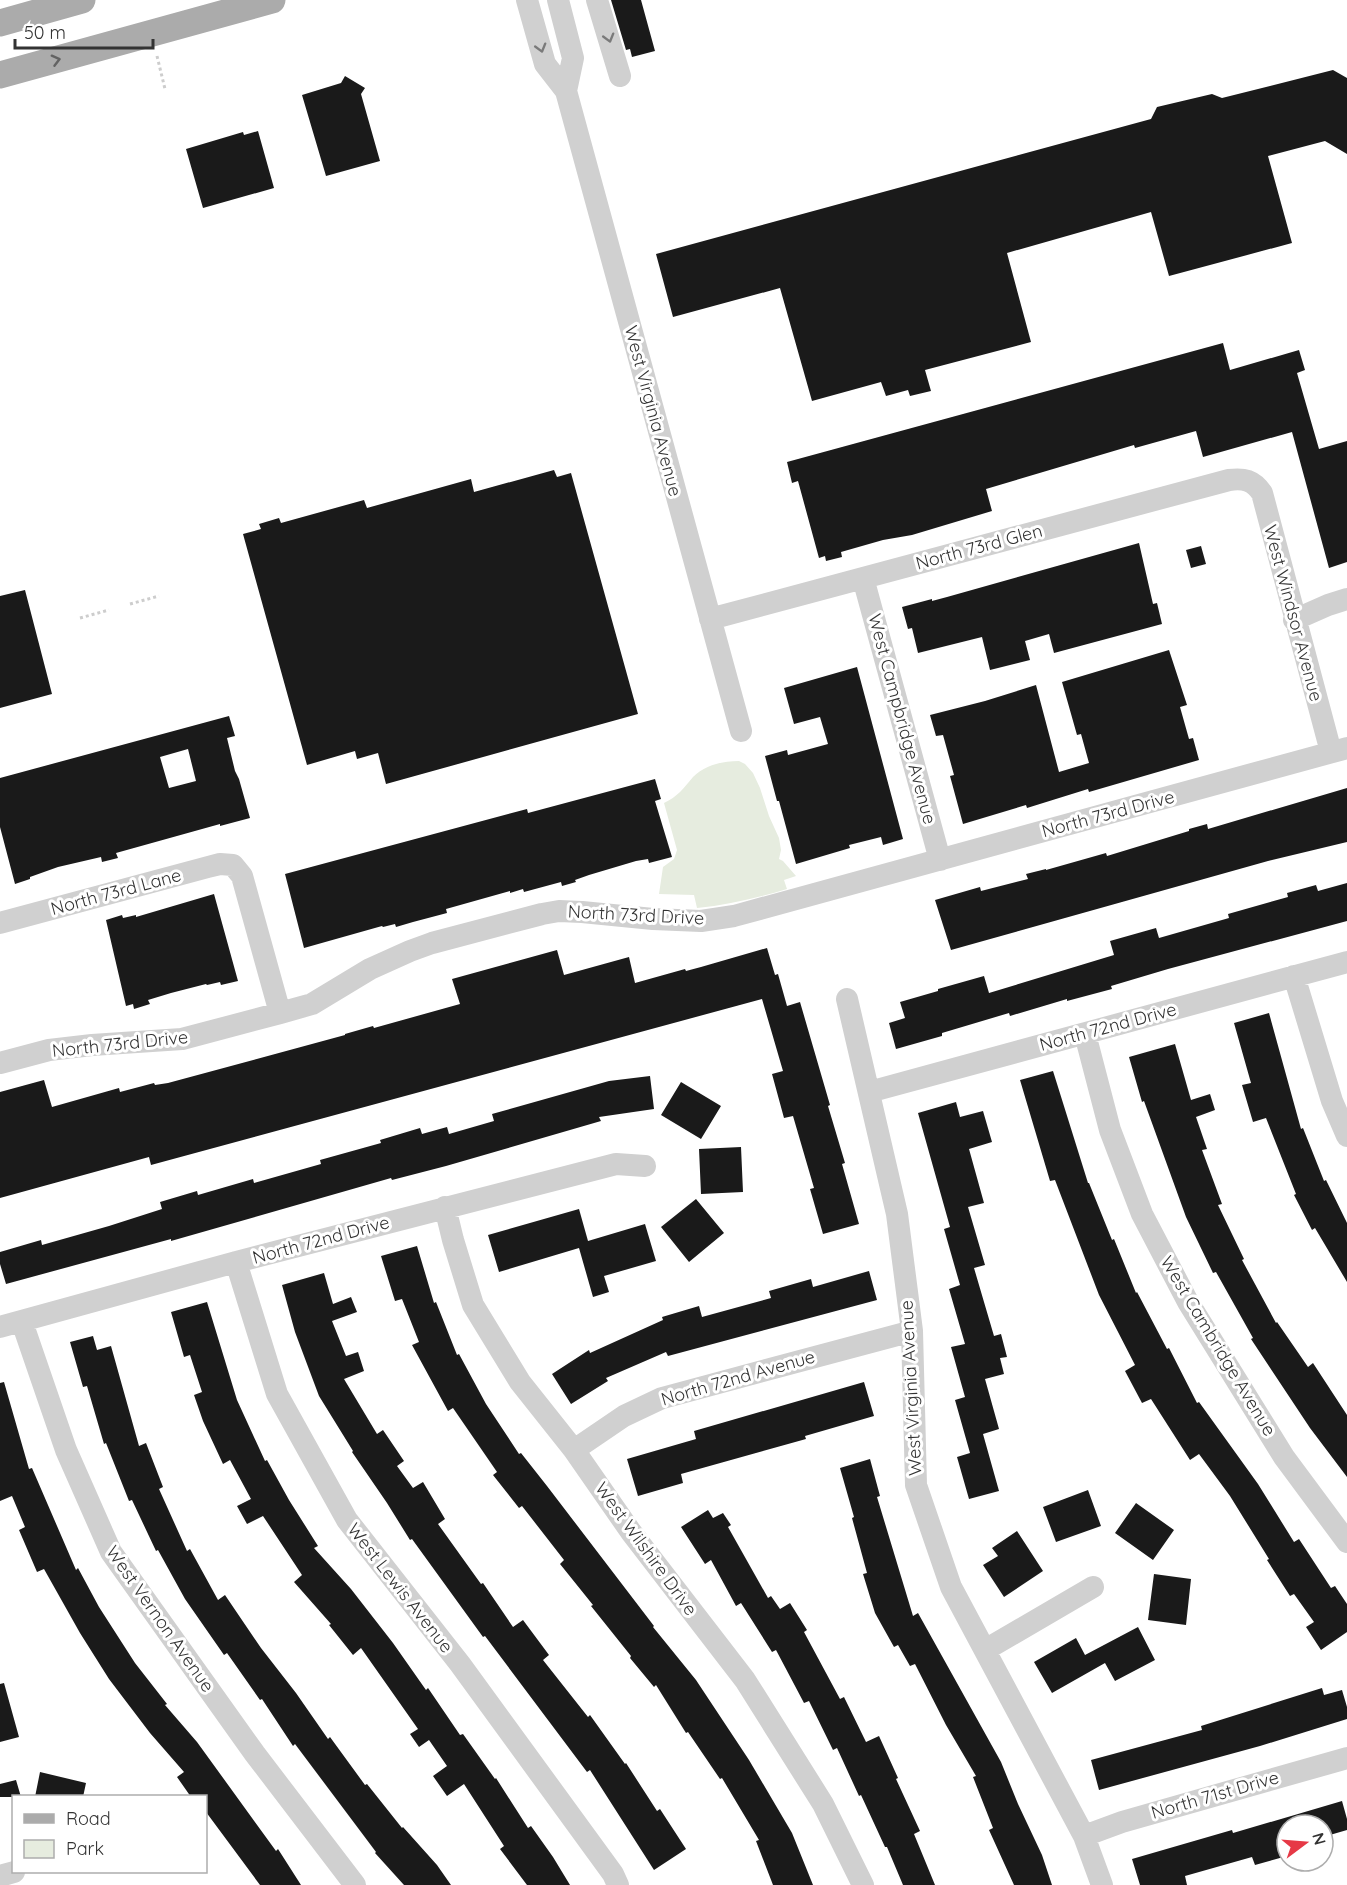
<svg xmlns="http://www.w3.org/2000/svg" width="1347" height="1885" viewBox="0 0 1347 1885" font-family="Quicksand,sans-serif">
  <style>
    .green { fill: #e6ecdf }
    .building { fill: #1a1a1a; fill-rule: evenodd }
    .lines { fill: none; stroke-linecap: round; stroke-linejoin: round }
    .path { stroke: #cdcdcd; stroke-width: 3; stroke-dasharray: 3 3; stroke-linecap: butt }
    .minor { stroke: #d0d0d0; stroke-width: 22 }
    .major { stroke: #ababab; stroke-width: 27 }
    .oneway { stroke: #7a7a7a }
    .oneway2 { stroke: #636363 }
    .labels { text-anchor: middle; stroke-width: 6; stroke-linejoin: round; paint-order: stroke }
    .street-label { font-size: 18px; fill: #333; stroke: #fff }
  </style>
  <rect width="100%" height="100%" fill="#fff"/>
  <path class="green" d="M739,761L745,764L753,773L760,788L769,816L779,838L781,850L779,859L783,861L796,876L784,880L787,889C757,898 728,905 697,908L694,895L659,894L663,867L674,859L677,850L664,803C677,797 684,788 693,777C705,765 722,761 739,761Z"/>
  <path class="building" d="M611,0H641L655,51L632,57L630,49L626,50Z
    M1333,70L1347,78V154L1325,141L1268,156L1292,243L1169,276L1151,212L1007,253L1031,342L925,370L931,391L910,396L908,390L886,396L881,382L812,401L780,288L673,317L656,254L1151,119L1157,107L1212,94L1222,98Z
    M345,76L365,88L361,94L380,161L326,176L302,95L341,83Z
    M258,131L274,188L203,208L186,149L243,132L244,135Z
    M1223,343L1230,370L1299,350L1305,370L1297,373L1319,449L1347,441V562L1329,568L1292,432L1203,457L1196,431L1135,448L1134,445L986,489L992,511L912,535L883,540L841,552L842,557L826,561L825,556L819,558L798,481L792,483L787,462Z
    M554,470L557,477L571,473L638,714L386,784L378,753L357,759L355,751L307,765L243,534L261,529L259,524L279,518L281,523L364,500L367,508L471,479L474,492Z
    M1139,543L1153,604L1157,603L1162,624L1054,653L1049,634L1025,641L1030,660L990,670L982,637L918,653L912,628L908,629L902,607L932,599V601L947,597Z
    M1201,546L1206,564L1191,568L1186,550Z
    M25,590L52,694L0,708V596Z
    M1169,650L1187,705L1180,707L1189,739L1193,738L1199,760L1089,792L1088,789L1027,808L1026,805L963,824L950,776L954,775L943,735L936,736L930,715L985,701L1036,685L1059,772L1089,763L1081,734L1077,735L1062,682Z
    M857,667L903,839L883,845L881,837L849,845L850,848L796,864L779,801H777L765,756L787,750L788,755L828,744L820,717L794,724L784,688Z
    M229,716L235,736L227,738L235,771L239,779L250,818L220,826V824L116,853L118,858L102,862L101,857L58,867L30,877V879L15,884L0,827V778ZM188,749L196,781L169,788L160,757Z
    M655,779L661,799L655,801L672,857L649,863L648,859L636,861L589,875L575,880L576,882L562,886L561,882L524,892L523,889L510,893V891L446,909L447,913L413,922L396,927L395,924L383,927L382,926L304,948L285,874L527,809L528,813Z
    M1347,788V842L1268,861L951,950L935,900L980,887L981,891L1028,879L1026,874L1046,869V870L1106,853L1107,856L1189,831V829L1207,824L1208,829Z
    M1347,883V921L1168,969L1111,986L1112,989L1067,1001V999L1010,1016L1009,1013L942,1033V1036L896,1049L889,1023L905,1018L900,1002L938,991V989L984,976L989,993L1114,955L1110,941L1156,928L1159,938L1229,918L1228,914L1288,897L1287,893L1316,885L1318,891Z
    M214,894L238,981L221,985L220,982L207,985L206,984L171,993L148,1000L150,1004L134,1009L133,1004L126,1006L106,920L122,915L123,918L136,915V917Z
    M767,948L775,975L778,974L787,1006L800,1002L830,1105L828,1106L845,1163L842,1164L859,1224L823,1234L810,1189L814,1188L793,1116L784,1118L772,1074L783,1071L762,999L151,1165L149,1157L0,1198V1092L44,1080L52,1107L119,1088L120,1092L154,1083L155,1085L168,1083L345,1035V1034L373,1026L374,1028L460,1004L452,979L557,950L564,975L629,957L635,983L685,969L686,971L701,967Z
    M1269,1013L1301,1129L1303,1128L1324,1181L1326,1180L1347,1223V1282L1315,1228L1312,1230L1294,1195L1296,1194L1266,1118L1253,1122L1242,1085L1251,1083L1234,1023Z
    M1175,1044L1191,1100L1210,1094L1215,1110L1196,1117L1207,1149L1202,1150L1222,1204L1218,1205L1244,1259L1242,1260L1276,1323L1277,1322L1308,1367L1313,1363L1347,1415V1477L1310,1428L1251,1339L1253,1338L1216,1272L1213,1273L1186,1217L1144,1101L1142,1102L1129,1057Z
    M1053,1071L1088,1183H1089L1112,1240L1114,1239L1136,1293L1137,1292L1167,1349L1169,1348L1197,1403L1199,1402L1258,1484L1294,1542L1299,1539L1331,1588L1335,1586L1347,1604V1632L1321,1650L1306,1627L1314,1622L1294,1594L1290,1596L1267,1560L1269,1559L1230,1496L1199,1454L1190,1460L1151,1399L1142,1403L1125,1371L1135,1365L1099,1295L1055,1180L1050,1181L1020,1080Z
    M650,1076L654,1109L599,1117L601,1121L446,1166L392,1180L391,1178L171,1241V1239L6,1284L0,1264V1252L41,1240L42,1245L109,1226L162,1209L160,1202L197,1191L198,1195L253,1179L254,1183L321,1164L320,1160L381,1143L380,1140L420,1128L422,1134L447,1127L449,1134L494,1121L492,1114L609,1081Z
    M681,1082L721,1106L701,1139L661,1115Z
    M956,1102L960,1117L983,1111L992,1142L969,1149L984,1203L968,1207L985,1265L974,1268L994,1336L1001,1334L1007,1357L1000,1358L1004,1374L985,1379L999,1429L983,1434L999,1491L969,1499L957,1457L970,1453L955,1400L965,1397L951,1347L965,1344L949,1289L960,1285L944,1229L950,1227L918,1113Z
    M741,1147L743,1192L701,1194L699,1149Z
    M696,1199L724,1233L689,1262L661,1227Z
    M579,1209L588,1241L645,1224L656,1261L604,1276L609,1292L593,1297L579,1248L499,1272L488,1235Z
    M417,1246L434,1303L436,1302L457,1355L459,1354L486,1404L519,1454L521,1453L547,1486L654,1626L653,1627L696,1680L749,1760L792,1833L813,1885H773L756,1841L759,1840L722,1778L720,1779L688,1732L686,1733L656,1685L654,1687L630,1658L631,1656L591,1606L593,1605L560,1564L564,1560L522,1506L519,1508L493,1475L497,1472L453,1408L448,1411L412,1345L419,1342L402,1299L395,1301L381,1256Z
    M869,1271L877,1300L668,1356L666,1352L606,1378L608,1381L571,1404L552,1374L589,1350L590,1353L663,1320L662,1317L699,1306L702,1317L771,1298L769,1291L811,1279L813,1287Z
    M324,1273L333,1304L351,1297L357,1312L332,1321L346,1356L358,1352L364,1371L344,1379L377,1434L383,1430L404,1461L397,1466L413,1488L423,1482L445,1519L438,1524L481,1584L483,1583L513,1627L523,1620L549,1655L543,1660L588,1717L590,1715L625,1764L626,1763L657,1811L660,1809L686,1849L654,1870L590,1770L587,1772L485,1636L483,1637L412,1539L410,1540L387,1503L352,1452L353,1451L319,1396L295,1332L282,1285Z
    M207,1302L237,1400L265,1461L267,1460L289,1500L318,1546L314,1548L351,1589L393,1643L426,1690L428,1688L460,1735L463,1734L495,1779L496,1778L528,1828L531,1826L553,1857L570,1885H527L500,1849L504,1846L464,1784L447,1796L433,1776L447,1766L429,1740L419,1747L410,1734L418,1729L361,1648L353,1655L329,1625L331,1624L294,1582L302,1575L263,1516L247,1524L237,1506L251,1499L230,1460L223,1464L203,1421L194,1395L202,1392L190,1355L184,1357L171,1312Z
    M93,1336L97,1350L111,1346L139,1446L146,1443L163,1487L159,1489L187,1551L190,1549L218,1600L225,1595L261,1648L296,1693L328,1739L330,1737L365,1785L367,1784L402,1828L403,1827L437,1865L451,1885H404L375,1853L376,1852L295,1744L293,1746L262,1699L260,1700L227,1653L224,1655L185,1599L158,1550L156,1551L132,1500L129,1501L106,1443L104,1444L87,1386L83,1387L70,1342Z
    M4,1382L29,1469L32,1468L76,1570L78,1568L99,1607L135,1663L167,1704L165,1705L197,1742L276,1851L278,1849L301,1885H260L206,1812V1797H191L177,1777L184,1772L150,1733L109,1679L80,1633L44,1569L37,1572L19,1530L25,1527L12,1496L0,1501V1383Z
    M864,1382L874,1416L805,1436L806,1439L681,1474L683,1483L638,1496L627,1459L696,1439L694,1431Z
    M870,1459L880,1496L877,1497L913,1616L918,1613L1001,1762L1018,1804L1042,1855L1052,1885H1014L989,1830L993,1828L973,1777L976,1776L946,1725L915,1664L910,1666L898,1645L894,1647L875,1613L863,1574L867,1573L852,1518L854,1517L840,1468Z
    M1088,1490L1101,1526L1056,1542L1043,1507Z
    M1136,1503L1174,1530L1153,1560L1115,1533Z
    M708,1510L713,1518L723,1513L731,1525L728,1527L768,1598L771,1596L780,1609L790,1603L807,1630L804,1632L840,1699L844,1697L866,1742L879,1736L898,1778L896,1779L920,1831L914,1834L935,1885H903L887,1847H885L861,1795L859,1796L837,1748L833,1750L809,1701L804,1703L776,1650L772,1652L741,1603L736,1606L711,1560L705,1564L681,1527Z
    M1017,1531L1043,1571L1004,1597L983,1565L998,1556L992,1548Z
    M1154,1574L1191,1579L1186,1625L1148,1620Z
    M1138,1627L1155,1660L1115,1681L1105,1663L1052,1693L1034,1662L1076,1638L1085,1655Z
    M4,1683L19,1737L0,1742V1684Z
    M1322,1688L1324,1695L1342,1690L1347,1707V1719L1260,1746L1099,1790L1091,1760L1202,1730L1201,1726Z
    M40,1772L86,1783L83,1797H35Z
    M16,1780L21,1797H0V1784Z
    M1342,1801L1347,1819V1830L1323,1837V1825H1287V1856L1255,1865L1252,1857L1185,1876L1187,1885H1140L1132,1859L1232,1830L1233,1833Z"/>
  <g class="lines">
    <path class="path" d="M157,56L165,89
      M130,604L159,596
      M80,618L109,610"/>
    <path class="minor" d="M527,0L545,64L566,91L741,731
      M558,0L573,58L566,91
      M597,0L620,76
      M863,578L940,860
      M710,619L1229,480C1244,478 1253,480 1262,493L1331,752
      M1294,620L1328,605L1347,599
      M0,923L208,867L220,864L233,865L242,876L280,1013
      M1294,976L1332,1101L1347,1136
      M847,999L897,1214L912,1331L916,1485L951,1587L1084,1836L1102,1885
      M1085,1034L1110,1130L1142,1214L1188,1302L1284,1457L1347,1542
      M0,1063L49,1050L92,1045L182,1039L280,1013L312,1004L370,969L410,951L432,943L542,914L559,911L582,912L653,919L701,921L734,916L1347,748
      M869,1092L1347,962
      M445,1207L453,1240L473,1305L520,1382L574,1450L631,1532L745,1680L823,1804L863,1885
      M236,1262L277,1394L347,1520L460,1664L613,1874L618,1885
      M22,1322L66,1450L111,1552L255,1754L355,1885
      M0,1327L236,1262L616,1164L645,1166
      M574,1450L624,1416L662,1398L912,1331
      M985,1650L1093,1587
      M1084,1836L1122,1822L1347,1758
      M0,1876L14,1872"/>
    <path class="major" d="M0,23L82,0
      M0,75L272,0"/>
  </g>
  <defs><path id="oneway-chevron" d="M-2-3.5L2.5 0L-2 3.5" fill="none" stroke-width="1.6" stroke-linecap="round" stroke-linejoin="round" transform="scale(1.5)"/></defs>
  <g class="oneway">
    <use href="#oneway-chevron" transform="translate(609 38) rotate(74)"/>
    <use href="#oneway-chevron" transform="translate(541 48) rotate(74)"/>
  </g>
  <use class="oneway2" href="#oneway-chevron" transform="translate(56 60) rotate(-15)"/>
  <g class="labels">
    <g class="street-label">
      <text transform="translate(653 411) rotate(75)" y="6">West Virginia Avenue</text>
      <text transform="translate(979 547) rotate(-15)" y="6">North 73rd Glen</text>
      <text transform="translate(1293 613) rotate(75)" y="6">West Windsor Avenue</text>
      <text transform="translate(902 719) rotate(75)" y="6">West Campbridge Avenue</text>
      <text transform="translate(1108 814) rotate(-15)" y="6">North 73rd Drive</text>
      <text transform="translate(116 892) rotate(-15)" y="6">North 73rd Lane</text>
      <text transform="translate(636 915) rotate(3)" y="6">North 73rd Drive</text>
      <text transform="translate(1108 1027) rotate(-15)" y="6">North 72nd Drive</text>
      <text transform="translate(120 1044) rotate(-6)" y="6">North 73rd Drive</text>
      <text transform="translate(321 1240) rotate(-15)" y="6">North 72nd Drive</text>
      <text transform="translate(1218 1346) rotate(59)" y="6">West Cambridge Avenue</text>
      <text transform="translate(738 1378) rotate(-16)" y="6">North 72nd Avenue</text>
      <text transform="translate(911 1388) rotate(-93)" y="6">West Virginia Avenue</text>
      <text transform="translate(646 1549) rotate(54)" y="6">West Wilshire Drive</text>
      <text transform="translate(400 1588) rotate(52)" y="6">West Lewis Avenue</text>
      <text transform="translate(160 1619) rotate(55)" y="6">West Vernon Avenue</text>
      <text transform="translate(1215 1795) rotate(-16)" y="6">North 71st Drive</text>
    </g>
  </g>
  <rect x="12" y="1795" width="195" height="78" fill="#ffffff" stroke="#adadad" stroke-width="1.5"/>
  <rect x="24" y="1814" width="30" height="9" fill="#ababab" stroke="#adadad" stroke-width="1.5"/>
  <text x="66" y="1825" font-size="18" fill="#333333">Road</text>
  <rect x="24" y="1840" width="30" height="18" fill="#e6ecdf" stroke="#adadad" stroke-width="1.5"/>
  <text x="66" y="1855" font-size="18" fill="#333333">Park</text>
  <g transform="translate(1305 1843) rotate(74)"><circle r="28" fill="#ffffff" stroke="#adadad" stroke-width="1.5"/>
  <path d="M0-4.5L10 22L0 15L-10 22Z" fill="#e63946"/>
  <text y="-9" font-size="16" font-weight="bold" text-anchor="middle" fill="#333333">N</text>
  </g>
  <path d="M15 39v9h138v-9" fill="none" stroke="#333333" stroke-width="3"/>
  <text x="24" y="39" font-size="18" fill="#333333" stroke="#ffffff" stroke-width="4.5" paint-order="stroke">50 m</text>
</svg>
